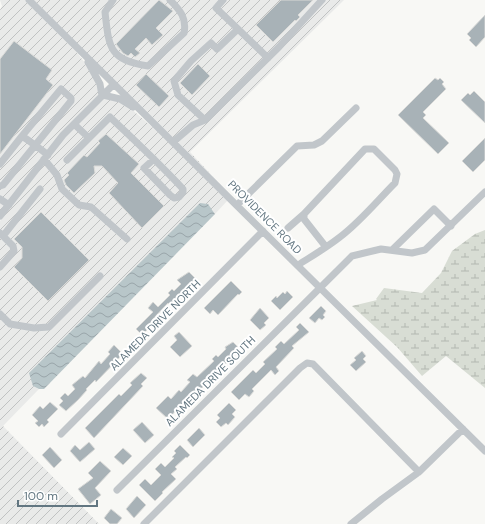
<svg xmlns="http://www.w3.org/2000/svg" width="485" height="524" viewBox="0 0 485 524" font-family="'DM Sans',sans-serif">
  <style>
    .industrial { fill: url(#industrial-furrows) }
    .wetland { fill: url(#wetland-marsh) }
    .water { fill: url(#water-waves) }
    .building { fill: #a8b2b7; stroke: #dadad8 }
    .lines { fill: none; stroke-linecap: round; stroke-linejoin: round }
    .minor { stroke: #c1c6ca; stroke-width: 7 }
    .labels { text-anchor: middle; stroke-width: 4; stroke-linejoin: round; paint-order: stroke }
    .street-label { font-size: 11px; fill: #627681; stroke: #fff }
  </style>
  <defs>
    <pattern id="industrial-furrows" width="10" height="10" patternUnits="userSpaceOnUse"><rect width="10" height="10" fill="#e9eae9"/><path d="M-1 1l2-2M0 10L10 0M9 11l2-2" fill="none" stroke="#c0c2c2"/></pattern>
    <pattern id="wetland-marsh" width="20" height="14" patternUnits="userSpaceOnUse"><rect width="20" height="14" fill="#d8ddd4"/><path d="M1 5h8M5 5V1M11 12h8M15 12V8" fill="none" stroke="#b3b8b1"/></pattern>
    <pattern id="water-waves" width="16" height="10" patternUnits="userSpaceOnUse"><rect width="16" height="10" fill="#b8c6c9"/><path d="M0 5q4-4 8 0t8 0" fill="none" stroke="#99a5a9"/></pattern>
  </defs>
  <rect width="100%" height="100%" fill="#f8f8f5"/>
  <path class="industrial" d="M0,0H25L71,45L89,68L97,84L99,95L0,211V10L2,6Z
    M33,0H344L190,152L232,197Z
    M111,98L129,107L151,126L228,200L215,214L212,209L33,386L39,389L3,426L99,524H0V221L65,137L103,99Z"/>
  <path class="wetland" d="M485,230V388L446,356L422,376L397,347L352,306L377,300L376,299L384,288L422,293L441,273L452,251L475,234Z"/>
  <path class="water" d="M200,203L208,204L215,214L44,389H39L33,386L29,373Z"/>
  <path class="building" d="M159,0L173,11L156,28L163,35L152,45L146,38L135,49L140,53L135,57L131,53L128,56L123,53L116,44Z
    M281,0H313L298,15L300,17L296,21L295,20L273,42L256,25Z
    M485,15V37L476,47L469,40L471,38L467,34Z
    M14,41L52,70L46,79L53,85L0,154V59Z
    M198,64L210,76L192,95L180,83Z
    M146,74L169,96L159,107L136,85Z
    M435,78L438,80L440,78L444,82L442,84L446,89L423,112L426,115L423,118L449,143L438,154L398,115Z
    M474,91L485,102V123L461,100L468,93L470,95Z
    M106,134L139,164L131,173L164,206L142,228L109,193L118,183L102,166H94L95,173L74,193L66,185L64,180L69,175L67,173L84,155L87,157L100,143L98,141Z
    M485,138V160L473,172L462,161Z
    M41,212L89,260L48,301L14,267L22,258V247L14,239Z
    M189,272L196,279L190,284L192,286L171,306L168,303L152,320L154,323L142,335L136,329L153,312L148,308L153,302L158,307L170,295L168,293L172,289L174,291L181,284L177,280Z
    M231,281L242,292L239,295L238,294L218,315L213,310L210,314L204,308Z
    M287,291L293,297L280,310L271,301L276,296L277,298L283,292L285,294Z
    M321,306L326,311L323,315L325,317L322,320L319,318L315,323L309,318Z
    M260,308L269,318L264,323L266,325L260,330L250,320Z
    M300,323L309,332L292,346L294,348L276,367L279,371L275,375L271,370L252,389L254,391L249,397L245,394L239,400L231,392L253,370L256,373L265,364L263,362L277,349L275,347L281,341L284,344L299,330L296,327Z
    M179,332L192,346L180,357L170,347L177,340L174,336Z
    M233,342L240,349L185,405L183,403L168,419L156,408L168,396L171,399L179,390L181,392L190,382L187,380L193,374L197,377L214,361L212,359L216,355L218,357L226,349L225,347Z
    M114,345L123,354L96,382L95,380L86,389L87,390L78,400L66,411L59,405L63,401L60,398L65,393L68,396L75,389L72,385L83,376L85,378L99,361L101,364L110,354L108,352Z
    M362,351L366,356L363,359L366,362L356,371L350,365L356,360L354,358Z
    M141,373L147,378L141,384L143,386L94,438L85,428L119,394L121,396L132,385L130,383Z
    M50,402L58,409L47,420L49,422L44,427L42,424L39,427L35,423L38,421L32,415L40,406L43,409Z
    M229,403L236,410L232,414L235,417L228,425L226,423L221,427L216,422L220,418L217,415Z
    M142,422L154,435L145,443L133,430Z
    M199,428L205,435L193,447L187,440Z
    M89,442L95,449L80,462L70,451L75,445L80,450Z
    M180,445L190,455L187,458L186,457L175,467L177,469L171,474L176,479L162,492L163,493L155,501L139,485L145,479L151,485L161,475L155,469L161,463L165,467L174,458L172,457L176,453L174,451Z
    M50,447L62,460L54,468L42,455Z
    M123,448L132,456L123,465L114,457Z
    M100,461L111,471L95,488L101,495L90,504L78,489L93,478L88,473Z
    M137,496L146,505L134,518L126,509Z
    M111,509L122,518L117,524H110L104,518Z"/>
  <g class="lines">
    <path class="minor" d="M29,0L485,451
      M113,0L105,12C109,48 109,60 148,66L184,33C187,18 180,10 170,0
      M238,29L268,58
      M88,62L100,84L102,96
      M103,95L120,99L133,107
      M205,120L178,95L174,81L191,61L211,43L217,49L238,29L216,8L223,0
      M74,124L89,138L110,117C135,141 160,164 183,189V192L179,197L174,198L170,195L144,168L154,159
      M173,142L193,125L205,120L279,47L322,0
      M44,159L57,175L62,189L79,205L91,207L127,239
      M67,160L89,138
      M0,164L22,136
      M0,186L3,185L71,101V98L61,89L22,136C31,142 39,148 48,155
      M0,199L9,205
      M237,205L297,146L314,145L322,141L356,108
      M0,216L63,135L114,84
      M288,228L304,214
      M3,236L40,189
      M392,250L434,209L451,226
      M298,265C312,256 326,248 340,237C360,222 377,201 395,183L397,174L395,170L374,149H365L304,214V219L326,247
      M0,267L14,251L13,246L0,233
      M0,314L10,324L34,328L49,327L100,276
      M61,434L263,231
      M117,490L352,256L381,249L412,253L425,250L485,192
      M144,524L300,368L307,363L313,364L419,472L463,429
      M351,524L382,499L419,472"/>
  </g>
  <g class="labels">
    <g class="street-label">
      <text transform="translate(265 217) rotate(45)" y="4">PROVIDENCE ROAD</text>
      <text transform="translate(155 325) rotate(-45)" y="4">ALAMEDA DRIVE NORTH</text>
      <text transform="translate(210 381) rotate(-45)" y="4">ALAMEDA DRIVE SOUTH</text>
    </g>
  </g>
  <path d="M18 500v6h79v-6" fill="none" stroke="#627681" stroke-width="2"/>
  <text x="24" y="500" font-size="12" fill="#627681" stroke="#ffffff" stroke-width="3" paint-order="stroke">100 m</text>
</svg>
